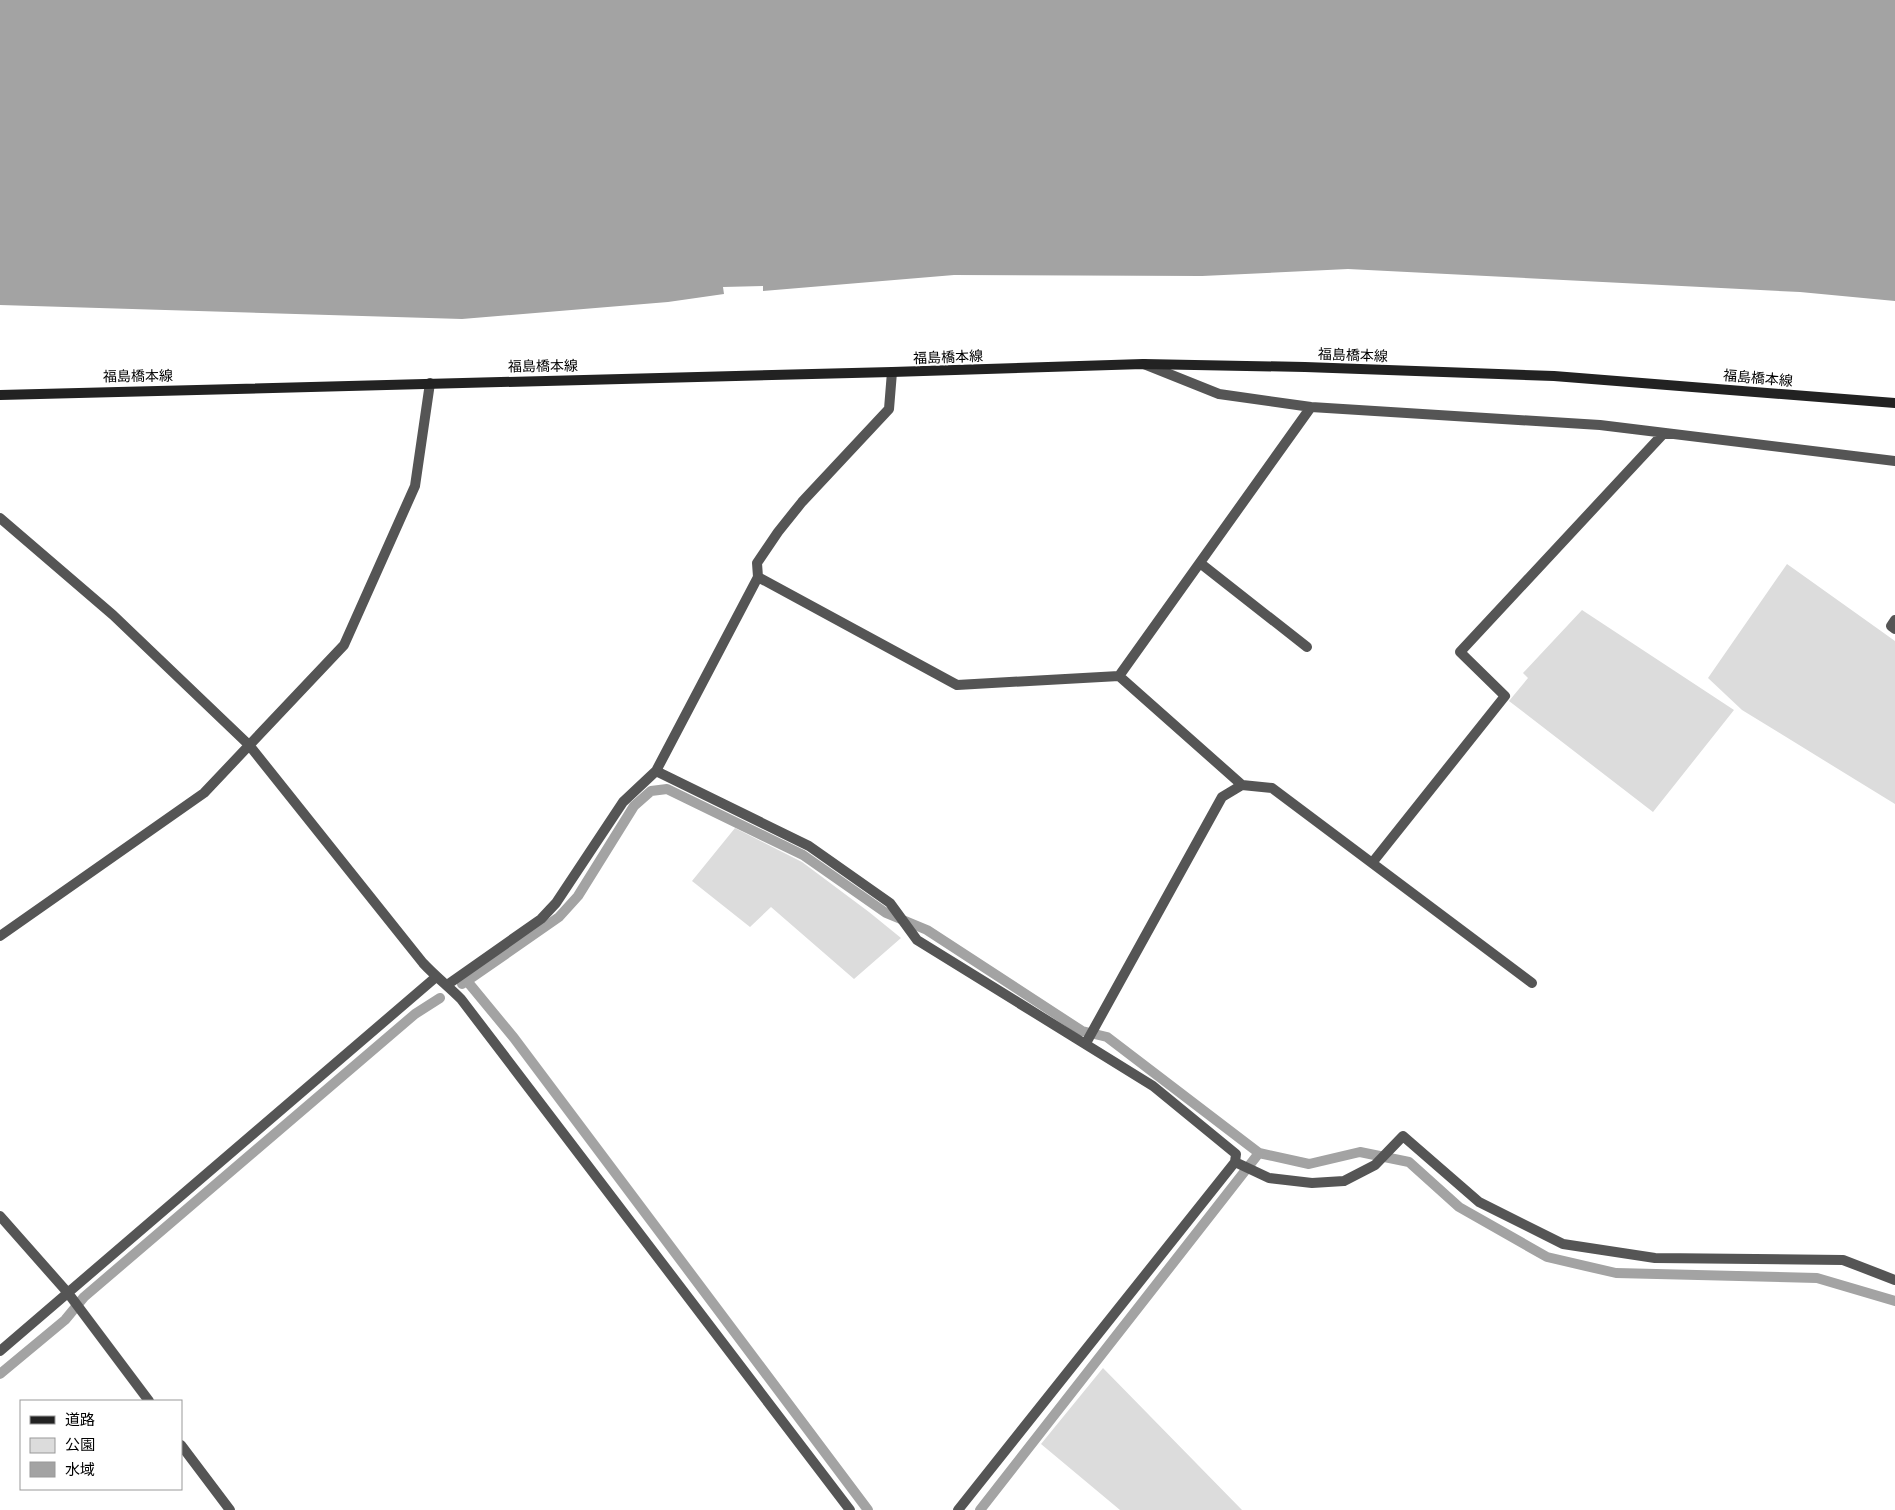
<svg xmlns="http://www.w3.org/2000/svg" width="1895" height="1510" viewBox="0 0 1895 1510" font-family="Rubik,'Noto Sans JP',sans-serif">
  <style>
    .green { fill: #dcdcdc }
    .water { fill: #a3a3a3 }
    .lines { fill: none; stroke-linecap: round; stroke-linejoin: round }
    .stream { stroke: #a3a3a3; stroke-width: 10 }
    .street { stroke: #555; stroke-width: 10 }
    .secondary { stroke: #222; stroke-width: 10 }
    .labels { text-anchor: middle; stroke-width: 4; stroke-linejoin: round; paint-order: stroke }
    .street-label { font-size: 14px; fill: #000; stroke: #fff }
  </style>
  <rect width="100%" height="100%" fill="#fff"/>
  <path class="green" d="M1787,564L1895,641V804L1742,710L1708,678Z
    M1582,610L1734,710L1653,812L1509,701L1528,678L1523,673Z
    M735,828L802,862L869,912L901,938L854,979L771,907L750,927L692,881Z
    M1103,1368L1242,1510H1120L1041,1444Z"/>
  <path class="water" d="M0,0H1895V301L1800,292L1348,269L1202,276L954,275L763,291V286L723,287L724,294L668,302L462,319L0,305Z"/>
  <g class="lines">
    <path class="stream" d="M467,981L559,917L578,896L634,806L651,791L667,789L803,855L886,913L927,930L1082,1031L1107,1037L1259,1153
      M462,984L467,981L514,1038L868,1510
      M0,1374L65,1320L84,1297L415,1014L440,998
      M980,1510L1259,1153L1309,1164L1360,1152L1409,1162L1459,1207L1547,1257L1616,1273L1817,1278L1895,1301"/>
    <path class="street" d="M1144,364L1219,394L1311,407L1600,425L1895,461
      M0,518L113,615L249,745L423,963C435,976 448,986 461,999L850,1510
      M1200,563L1307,647
      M758,577L957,685L1119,676L1242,785
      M1895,620L1891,626L1895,629
      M1119,676L1311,407
      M656,771L809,846L890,903L917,940L1153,1086L1236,1154L1235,1162L1269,1178L1312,1183L1344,1181L1375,1165L1403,1136L1479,1202L1563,1244L1655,1258L1843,1260L1895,1280
      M1372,863L1505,696L1460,652L1664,433
      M0,936L204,793L344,645L415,486L430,383
      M447,985L541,919L556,903L623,802L656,771L758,577L757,563L778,532L802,502L889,409L892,372
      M1086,1043L1222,797L1242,785L1272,788L1532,983
      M0,1216L68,1293L149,1401
      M0,1351L436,977
      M181,1445L230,1510
      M958,1510L1235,1162"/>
    <path class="secondary" d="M0,395L892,372L1143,364L1305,367L1554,376L1895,403"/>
  </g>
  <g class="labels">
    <g class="street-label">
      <text transform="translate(1353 355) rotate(2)" y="5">福島橋本線</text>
      <text transform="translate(948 357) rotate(-2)" y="5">福島橋本線</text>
      <text transform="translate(543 366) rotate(-1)" y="5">福島橋本線</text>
      <text transform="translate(138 376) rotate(-1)" y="5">福島橋本線</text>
      <text transform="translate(1758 378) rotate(5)" y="5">福島橋本線</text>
    </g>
  </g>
  <rect x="20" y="1400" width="162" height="90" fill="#ffffff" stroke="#999999"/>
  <rect x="30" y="1416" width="25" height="8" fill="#222222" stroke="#999999"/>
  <text x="65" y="1425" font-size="15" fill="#000000">道路</text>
  <rect x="30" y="1438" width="25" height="15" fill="#dcdcdc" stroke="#999999"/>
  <text x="65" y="1450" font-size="15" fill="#000000">公園</text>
  <rect x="30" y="1462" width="25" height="15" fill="#a3a3a3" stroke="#999999"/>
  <text x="65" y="1475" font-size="15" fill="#000000">水域</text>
</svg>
